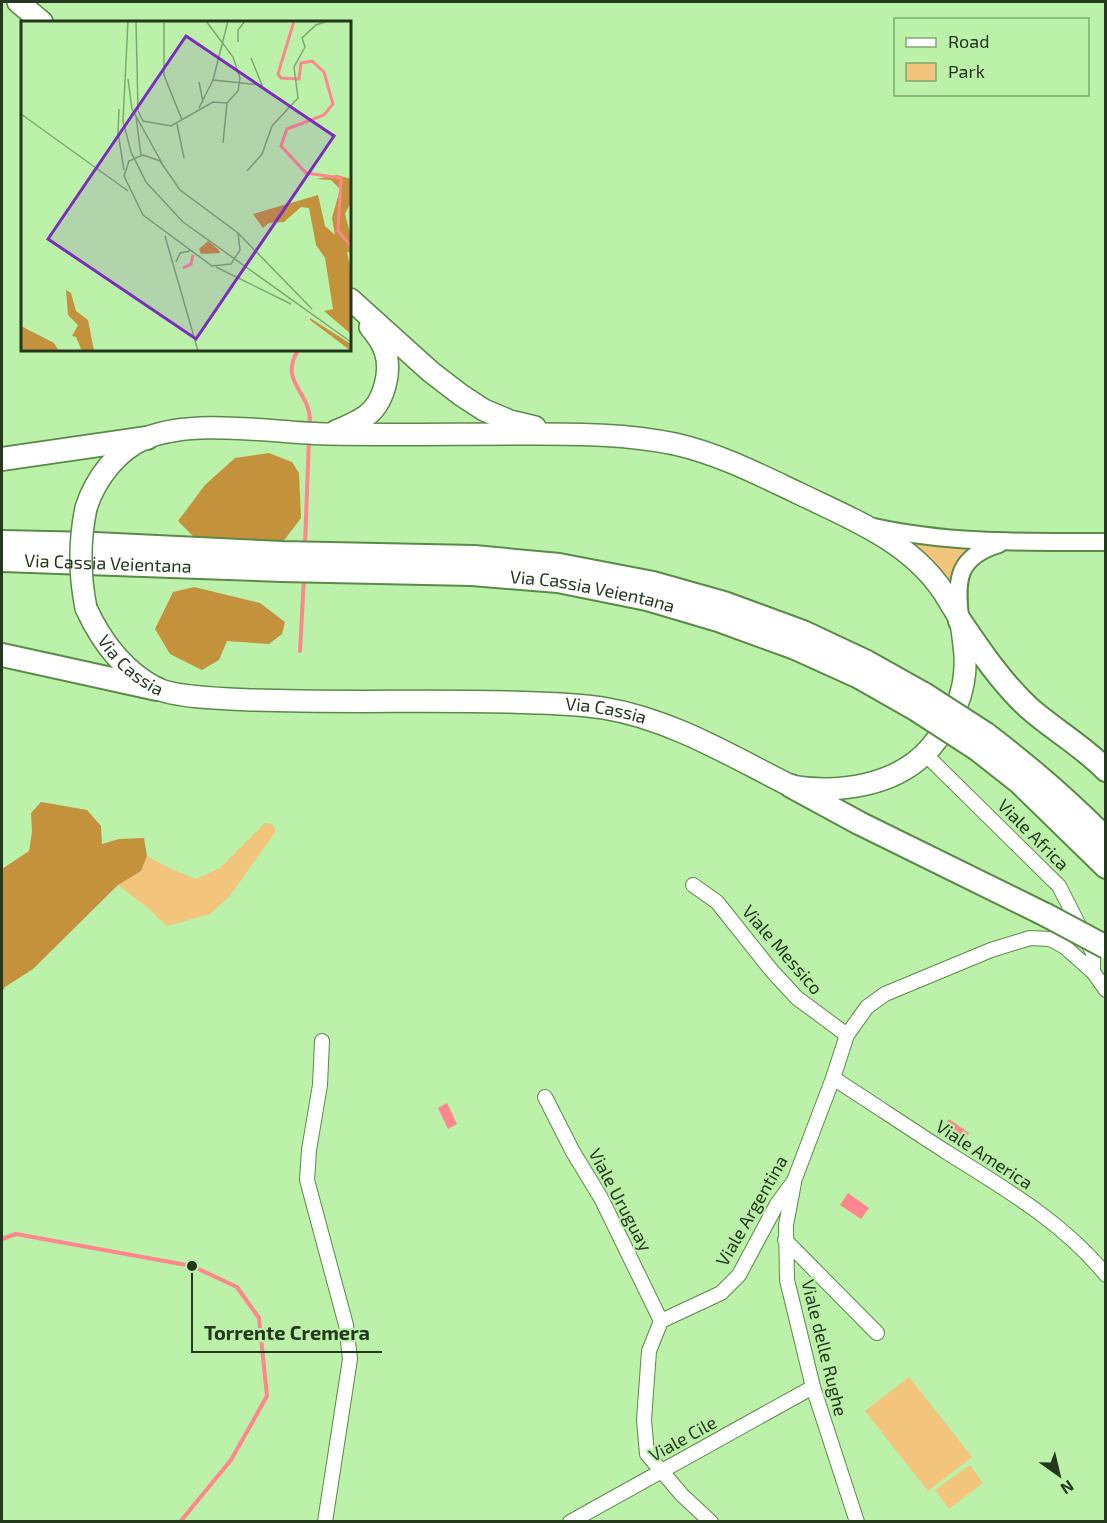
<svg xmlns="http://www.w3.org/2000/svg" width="1107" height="1523" viewBox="0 0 1107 1523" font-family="'Exo 2',sans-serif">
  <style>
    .green { fill: #f3c47c }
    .forest { fill: #c4923d }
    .water { fill: #fe868c }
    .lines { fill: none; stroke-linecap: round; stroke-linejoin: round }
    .stream { stroke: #fe868c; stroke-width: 4 }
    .minor-casing { stroke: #5a8a47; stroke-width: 16 }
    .tertiary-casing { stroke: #5a8a47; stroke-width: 20 }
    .primary-casing { stroke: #5a8a47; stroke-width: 24 }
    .trunk-casing { stroke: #5a8a47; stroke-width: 26 }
    .minor { stroke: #fff; stroke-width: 14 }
    .tertiary { stroke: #fff; stroke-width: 16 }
    .primary { stroke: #fff; stroke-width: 21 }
    .trunk { stroke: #fff; stroke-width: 22 }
    .primary-bridge-casing { stroke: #5a8a47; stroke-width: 24; stroke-linecap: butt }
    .trunk-bridge-casing { stroke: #5a8a47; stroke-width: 26; stroke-linecap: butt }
    .primary-bridge { stroke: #fff; stroke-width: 21 }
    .trunk-bridge { stroke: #fff; stroke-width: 22 }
    .labels { text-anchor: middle; stroke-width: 4.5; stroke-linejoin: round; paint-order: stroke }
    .street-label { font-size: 18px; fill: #23381c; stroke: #bcf1a9 }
    .inset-river { fill: none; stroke: #fe868c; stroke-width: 3 }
    .inset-road { fill: none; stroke: #7fa771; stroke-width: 1.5 }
    .view { fill: #7b2cbf; fill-opacity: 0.15; stroke: #7b2cbf; stroke-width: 3 }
    .inset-edge { fill: none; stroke: #23381c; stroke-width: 3 }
    .leader { fill: none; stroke: #23381c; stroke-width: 2 }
    .callout-dot { fill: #23381c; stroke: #bcf1a9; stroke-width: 2 }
    .callout-label { font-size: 20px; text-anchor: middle; font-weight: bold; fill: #23381c; stroke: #bcf1a9; stroke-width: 4.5; stroke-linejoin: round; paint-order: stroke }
  </style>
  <rect width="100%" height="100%" fill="#bcf1a9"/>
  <path class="green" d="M894,536L940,546L977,548C957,558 955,565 950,587Z
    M265,823L272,824L276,831L229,897L210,914L167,926L149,909L118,885L141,871L147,856L171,869L196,879L220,868Z
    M909,1377L972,1457L928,1491L865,1411Z
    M970,1465L983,1483L949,1509L935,1490Z"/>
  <path class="forest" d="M269,453L292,462L299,473L301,518L282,543L193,536L178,521L205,485L235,458Z
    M194,587L260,603L285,622L282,634L269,644L227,641L219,660L202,670L170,654L155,629L173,592Z
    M41,802L87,810L101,826L102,844L119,839L144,838L147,856L141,871L118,885L33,969L5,987L2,992V869L29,851L32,832L31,813Z"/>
  <path class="water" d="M447,1103L457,1124L448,1129L438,1108Z
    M949,1119L969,1133L962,1143L942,1130Z
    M848,1193L869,1208L861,1219L840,1205Z"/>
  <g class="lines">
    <path class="stream" d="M298,350C278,384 312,390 310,425
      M305,545L309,439
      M300,651L304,577
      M2,1239L16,1234L192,1266L237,1287L259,1318L267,1396L231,1460L180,1522"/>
    <defs>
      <path id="minor" d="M925,754L1059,886L1093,953V972L1106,990
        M693,885L717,902L772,971L797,998L847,1035
        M322,1041L320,1085L309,1150L307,1180L346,1325L350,1359L325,1522
        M833,1078C872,1103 909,1128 948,1153C1005,1189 1063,1222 1106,1275
        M545,1097L573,1152L601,1198L661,1321
        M794,1183L786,1225L787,1280L813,1387L857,1522
        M785,1240L877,1333
        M570,1522L813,1387
        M711,1522L682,1495L647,1454L644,1420L649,1351L661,1321L721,1293L739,1275L777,1204L794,1181L833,1078L847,1035L867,1007L885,994L991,950L1030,938L1050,939L1065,947L1093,972"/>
      <path id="tertiary" d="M874,527C950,544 1028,542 1106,542
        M960,617C956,579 957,557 999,544"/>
      <g id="primary">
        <path d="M18,2L42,22"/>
        <path d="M350,299L431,372L461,395L484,410L510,421L535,427"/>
        <path d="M336,431C346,427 357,422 366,416C384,403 392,371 385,351C382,342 376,334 370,327"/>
        <path id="s1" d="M86,608C101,641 122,670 156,688C175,698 231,699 254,700C339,703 424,700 508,702C540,703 572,703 603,708C671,719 731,756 791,786C839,794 898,786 931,747C954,720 967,691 965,655C964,645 963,634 961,624C959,616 953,608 949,601C917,544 854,520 798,493C758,474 719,454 675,444C623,433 570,434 518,434C455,434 391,435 328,434C274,433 196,418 146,438C118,449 95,479 86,508"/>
      </g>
      <g id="trunk">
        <path d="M2,459L147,438"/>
        <path d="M2,542L95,544L282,553L474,557L559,565L653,583L724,603L803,632L867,662L924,694"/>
        <path id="s2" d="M2,560L282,570L472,574L558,581L647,599L718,620L795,648L859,677L917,710"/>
        <path d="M960,621C981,652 1002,683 1029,708C1054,730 1083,746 1106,770"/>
        <path d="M2,655L157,689"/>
        <path d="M986,734C1028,766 1068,800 1106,839"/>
        <path d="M977,749L1019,782L1106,867"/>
        <path d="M791,786L859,823L1046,915"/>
      </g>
    </defs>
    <use href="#minor" class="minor-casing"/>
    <use href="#tertiary" class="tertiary-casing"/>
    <use href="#primary" class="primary-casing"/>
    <use href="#trunk" class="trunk-casing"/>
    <use href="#minor" class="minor"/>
    <use href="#tertiary" class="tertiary"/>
    <use href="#primary" class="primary"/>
    <use href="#trunk" class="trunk"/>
    <defs>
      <path id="primary-bridge" d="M86,608C79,573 79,542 86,508"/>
      <path id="trunk-bridge" d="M924,694L986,734
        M917,710L977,749
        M1046,915L1106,947"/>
    </defs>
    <use href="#primary-bridge" class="primary-bridge-casing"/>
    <use href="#trunk-bridge" class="trunk-bridge-casing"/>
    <use href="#primary-bridge" class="primary-bridge"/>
    <use href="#trunk-bridge" class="trunk-bridge"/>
  </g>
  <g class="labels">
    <g class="street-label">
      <text dy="6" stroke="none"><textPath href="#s2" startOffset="106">Via Cassia Veientana</textPath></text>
      <text dy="6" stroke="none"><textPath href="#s2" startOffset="592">Via Cassia Veientana</textPath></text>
      <text dy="6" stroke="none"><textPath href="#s1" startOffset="74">Via Cassia</textPath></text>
      <text dy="6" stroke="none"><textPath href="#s1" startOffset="560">Via Cassia</textPath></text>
      <text transform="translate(1033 835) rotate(45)" y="6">Viale Africa</text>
      <text transform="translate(782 950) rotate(49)" y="6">Viale Messico</text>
      <text transform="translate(984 1155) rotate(33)" y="6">Viale America</text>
      <text transform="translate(620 1200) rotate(62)" y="6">Viale Uruguay</text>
      <text transform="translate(752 1211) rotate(-60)" y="6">Viale Argentina</text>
      <text transform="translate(824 1348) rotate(76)" y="6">Viale delle Rughe</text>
      <text transform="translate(683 1439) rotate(-29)" y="6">Viale Cile</text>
    </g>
  </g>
  <g transform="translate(21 21)">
    <rect width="330" height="330" fill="#bcf1a9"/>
    <path d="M316,154L330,158V181L324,193L330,216V231H326L330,250V313L303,290L312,288L304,237L295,224L288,187L280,186L263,201L248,202L242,207L232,193L297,174L304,205L314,214L311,197L319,168L310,159L295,158ZM187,220L198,229L199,232L180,233L178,228ZM45,269L50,272L55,290L67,299L73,330H61L55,316L51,315L57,304L47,294ZM289,297L330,323V330L289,299ZM0,305L33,322L38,330H0Z" fill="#c4923d"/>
    <path class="inset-river" d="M273,0L257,53L260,57L278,58L280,42L291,40L303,51L312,83L303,94L266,108L260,125L285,152L320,157L317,210L330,225M162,247L170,243L172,234"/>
    <path class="inset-road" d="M107,0L102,100L110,131L125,161L162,201L330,321M115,0L117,89M143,0V54L161,99M217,21V9L224,0M107,58L111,88L141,142M192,59L241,64L230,37M178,61L182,81M178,87L192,59L207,0M98,88L97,112L103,149M117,90L122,100L150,105L192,81L206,82L217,70L219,57L212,36L185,0M0,93L107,170M115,96L120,134M156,103L163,137M202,122L206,82M122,134L139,140L159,169L217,212L219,229L210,243L191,245L122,194L103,155L108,140ZM226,150L241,133L251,105L277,77L273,46L284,26L281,17L295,4L307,0M217,212L291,288M144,215L177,330M155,241L159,232L169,230M195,246L270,283"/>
    <path class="view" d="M165,15L313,115L175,318L27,218Z"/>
    <rect width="330" height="330" class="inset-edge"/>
  </g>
  <path class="leader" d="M192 1266L192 1352H382"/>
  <circle class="callout-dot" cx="192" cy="1266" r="6"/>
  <g class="callout-label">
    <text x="287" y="1340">Torrente Cremera</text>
  </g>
  <rect width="1107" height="1523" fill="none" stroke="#23381c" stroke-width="6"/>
  <rect x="894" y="18" width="195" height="78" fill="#bcf1a9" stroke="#7fa771" stroke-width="1.5"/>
  <rect x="906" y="38" width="30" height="9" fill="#ffffff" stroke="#7fa771" stroke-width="1.5"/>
  <text x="948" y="48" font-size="18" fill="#23381c">Road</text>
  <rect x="906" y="63" width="30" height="18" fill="#f3c47c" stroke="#7fa771" stroke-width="1.5"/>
  <text x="948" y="78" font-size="18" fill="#23381c">Park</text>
  <g transform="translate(1059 1475) rotate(146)" stroke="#bcf1a9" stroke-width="4.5" paint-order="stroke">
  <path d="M0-4.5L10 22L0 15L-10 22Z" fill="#23381c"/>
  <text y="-9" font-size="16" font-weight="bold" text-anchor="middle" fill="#23381c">N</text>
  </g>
</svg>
